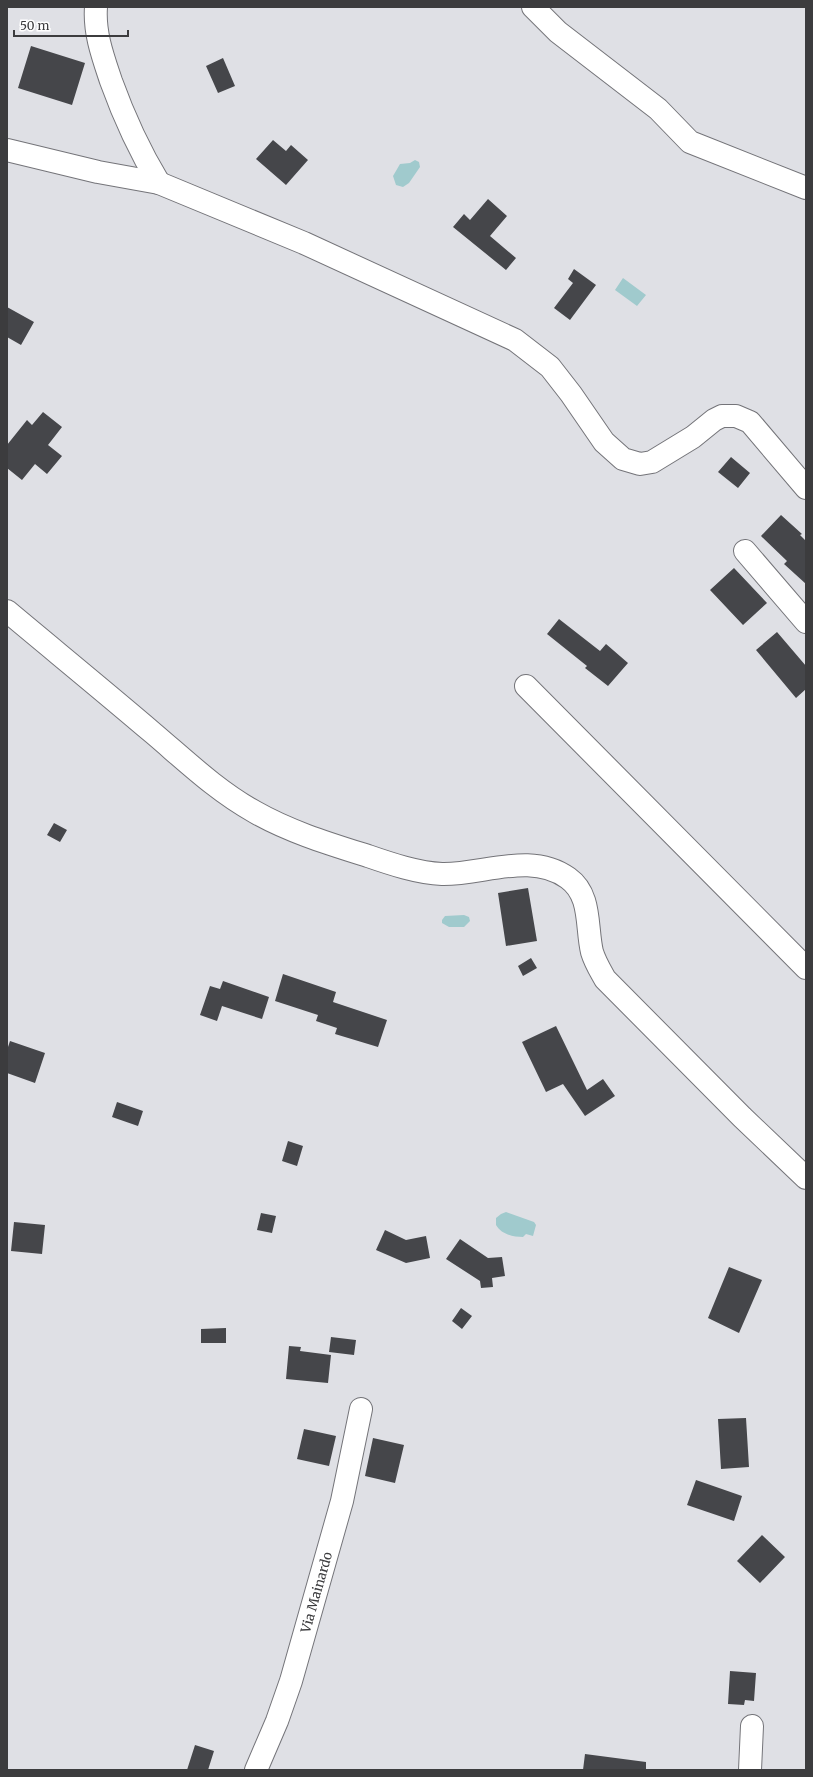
<svg xmlns="http://www.w3.org/2000/svg" width="813" height="1777" viewBox="0 0 813 1777" font-family="Merriweather,serif">
  <style>
    .water { fill: #a0cacd }
    .building { fill: #45464a }
    .lines { fill: none; stroke-linecap: round; stroke-linejoin: round }
    .minor-casing { stroke: #747479; stroke-width: 24 }
    .minor { stroke: #fff; stroke-width: 22 }
    .labels { text-anchor: middle; stroke-width: 4; stroke-linejoin: round; paint-order: stroke }
    .street-label { font-size: 13px; fill: #3c3c3e; stroke: #fff }
  </style>
  <rect width="100%" height="100%" fill="#dfe0e5"/>
  <path class="water" d="M415,160L419,162L420,167L409,183L403,187L396,185L393,176L400,164L410,163Z
    M623,278L646,295L637,306L615,290Z
    M464,915L469,917L470,921L464,927H449L442,923V920L445,916Z
    M506,1212L534,1222L536,1225L533,1236L526,1234L523,1237C513,1237 501,1234 496,1225V1218L501,1214Z"/>
  <path class="building" d="M31,46L85,63L72,105L18,88Z
    M223,58L235,86L218,93L206,66Z
    M273,140L286,151L291,145L308,160L286,185L256,159Z
    M488,199L507,216L490,236L516,258L506,270L453,227L464,214L470,220Z
    M574,269L596,285L570,320L554,308L573,283L568,279Z
    M7,307L34,322L21,345L7,337Z
    M43,412L62,427L48,445L62,456L47,474L35,464L22,480L7,468V445L27,420L32,425Z
    M731,457L750,473L738,488L718,472Z
    M781,515L802,534L800,535L806,541V584L784,564L787,561L761,536Z
    M734,568L767,603L743,625L710,590Z
    M559,619L600,651L606,644L628,663L608,686L585,668L587,666L547,634Z
    M777,632L806,666V689L796,698L756,650Z
    M54,823L67,830L60,842L47,835Z
    M528,888L537,941L506,946L498,893Z
    M531,958L537,968L523,976L518,966Z
    M283,974L336,992L333,1002L387,1020L378,1047L335,1034L337,1028L316,1021L318,1015L275,1001Z
    M223,981L269,997L262,1019L222,1006L217,1021L200,1015L210,986L220,989Z
    M556,1026L587,1090L603,1079L615,1096L585,1116L563,1084L546,1092L522,1042Z
    M10,1041L45,1053L35,1083L7,1073V1050Z
    M117,1102L143,1111L138,1126L112,1117Z
    M288,1141L303,1146L297,1166L282,1161Z
    M261,1213L276,1216L272,1233L257,1230Z
    M14,1222L45,1225L42,1254L11,1251Z
    M385,1230L406,1240L426,1236L430,1258L406,1263L376,1250Z
    M460,1239L488,1258L502,1257L505,1276L492,1278L493,1287L481,1288L480,1281L446,1259Z
    M729,1267L762,1280L739,1333L708,1318Z
    M461,1308L472,1316L462,1329L452,1321Z
    M226,1328V1343H201V1329Z
    M331,1337L356,1340L354,1355L329,1352Z
    M289,1346L301,1347L300,1351L331,1355L328,1383L286,1379Z
    M746,1418L749,1467L721,1469L718,1419Z
    M304,1429L336,1436L329,1466L297,1459Z
    M373,1438L404,1445L395,1483L365,1476Z
    M696,1480L742,1496L734,1521L687,1505Z
    M762,1535L785,1557L760,1583L737,1561Z
    M730,1671L756,1673L754,1701L745,1700L744,1705L728,1704Z
    M195,1745L214,1751L208,1770H187Z
    M585,1754L646,1762V1770H583Z"/>
  <g class="lines">
    <defs>
      <g id="minor">
        <path d="M96,7C94,33 103,57 111,81C124,117 139,150 159,183"/>
        <path d="M533,7L558,32L658,109L690,142L806,188"/>
        <path d="M7,150L98,172L159,183L304,243L515,340L550,367L571,394L604,442L623,459L640,464L652,462L693,437L714,420L722,416H736L750,422L806,488"/>
        <path d="M745,551L806,622"/>
        <path d="M7,611C56,652 105,692 153,733C186,761 217,791 255,812C290,832 330,844 368,856C391,864 418,873 442,874C483,875 531,851 568,878C592,895 586,927 592,952C595,962 600,970 605,979L742,1117L806,1178"/>
        <path d="M526,686L806,968"/>
        <path id="s1" d="M256,1770L277,1721L291,1681L342,1501L361,1409"/>
        <path d="M750,1770L752,1726"/>
      </g>
    </defs>
    <use href="#minor" class="minor-casing"/>
    <use href="#minor" class="minor"/>
  </g>
  <g class="labels">
    <g class="street-label">
      <text dy="5" stroke="none"><textPath href="#s1" startOffset="188">Via Mainardo</textPath></text>
    </g>
  </g>
  <rect width="813" height="1777" fill="none" stroke="#3c3c3e" stroke-width="16"/>
  <path d="M14 30v6h114v-6" fill="none" stroke="#3c3c3e" stroke-width="2"/>
  <text x="20" y="30" font-size="12" fill="#3c3c3e" stroke="#ffffff" stroke-width="3" paint-order="stroke">50 m</text>
</svg>
